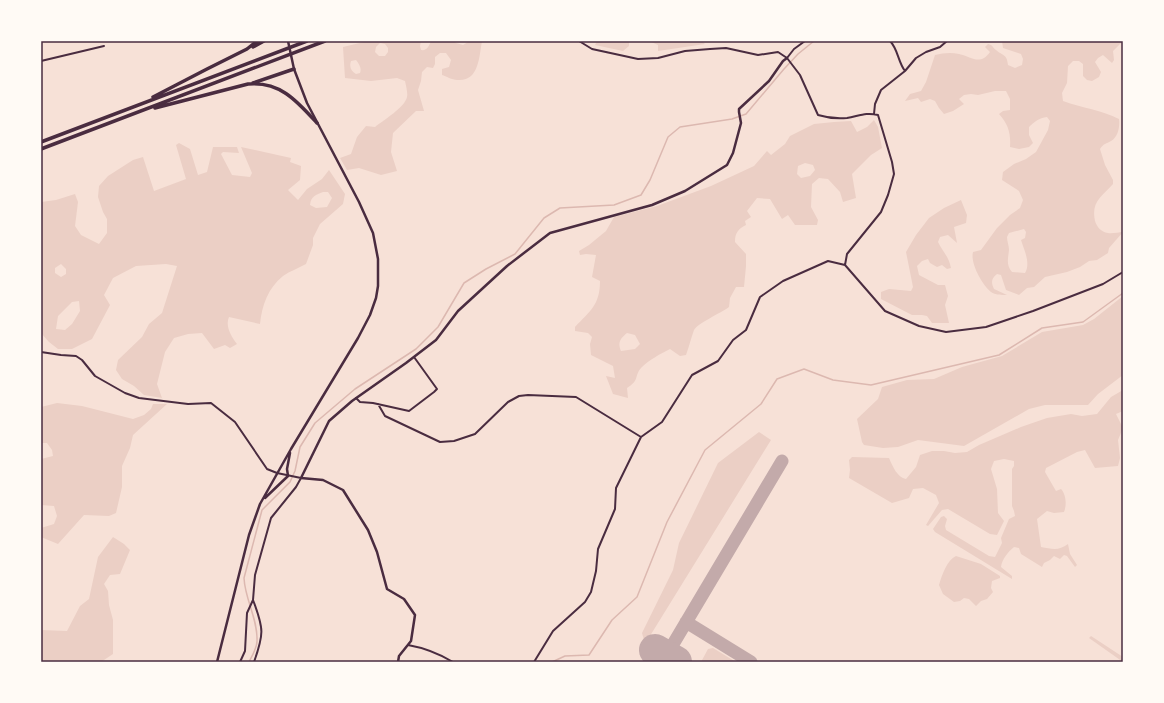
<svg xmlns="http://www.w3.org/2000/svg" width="1164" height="703" viewBox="0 0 1164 703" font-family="Helvetica,sans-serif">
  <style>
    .green { fill: #ebcfc5; fill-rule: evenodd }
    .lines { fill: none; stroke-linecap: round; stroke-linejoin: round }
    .stream { stroke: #dcb8b0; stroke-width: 1.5 }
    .taxiway { stroke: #c3aaaa; stroke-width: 13 }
    .runway { stroke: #c3aaaa; stroke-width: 32 }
    .minor { stroke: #4a2c40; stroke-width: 2 }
    .tertiary { stroke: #4a2c40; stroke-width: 2.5 }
    .trunk { stroke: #4a2c40; stroke-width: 3.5 }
    .neatline { fill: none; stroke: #4a2c40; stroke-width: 1.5 }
  </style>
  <rect width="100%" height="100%" fill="#f7e1d7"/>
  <path class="green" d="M368,41H421L420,46L421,50C427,51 429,46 431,41H454L456,43L463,45L468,42L482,41C479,57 479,82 457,80C452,80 446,76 442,75V69L449,67L451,60L446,53H440L435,57V64L433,68L427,67L422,72L421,81L418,90L424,111H416L393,133L391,152L397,171L381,175L359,168L347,170L340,158L351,154L357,137L366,126L375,127C384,120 405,107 407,97C408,93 406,86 405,81L397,78L371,81L345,78L343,47ZM380,43L385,44L388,48V52L385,56H379L375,52L376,47ZM356,60C359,64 362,68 360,73L356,74C351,71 349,67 351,61Z
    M597,41H629V46L623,51L595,45Z
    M649,41H702L705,44L658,51V45Z
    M1002,41H1123L1113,51L1114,60L1112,63L1103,55L1098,58L1095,62L1101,72L1099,77L1092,81L1087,80L1083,76V64L1079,61H1073L1068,66L1067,83L1062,93L1063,101C1082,108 1102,110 1119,119C1120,127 1118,137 1111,141C1106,144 1104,143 1100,149L1105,165L1113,180V184C1101,197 1091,202 1095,221C1097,227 1101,232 1108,233C1112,234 1119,232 1123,232L1109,248L1108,253L1097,260L1089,261L1080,267L1067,272L1045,277L1034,287L1027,288L1019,295L1006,290L1001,275L997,274C991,279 991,282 994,289L1007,295C1002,295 995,295 991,292C982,285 970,263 973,252L981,250L997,228L1010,215L1020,208L1023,200L1019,191L1002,180L1003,172L1014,164L1026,159L1036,152L1048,130L1050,121L1047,117C1039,118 1034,122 1029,127V135L1033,143L1029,147L1019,149L1010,147C1011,133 1008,124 999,114L1003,111L1010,110V99L1006,91H995L978,95L971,94L964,95L959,99L964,104L953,111L944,114L939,108L935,101L930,99L921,102L918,98L905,101L910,94L921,91L926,82L935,55C943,53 951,52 959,54C972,57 980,66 990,52L985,47L988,44C993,45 992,47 996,50C1003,56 1007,54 1008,65L1015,68L1022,65L1023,59L1021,54L1003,48ZM1024,229L1026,232L1025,238L1021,240C1024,250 1031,263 1025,273L1012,272C1006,265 1008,259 1009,250C1009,246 1007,241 1007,237L1009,233Z
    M874,120L878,127L882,148L871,155L852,174L856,198L843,202L840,192L828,179L819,178L812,184L811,207L818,220L817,225H795L788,215L782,219L770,199L757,198L747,211L751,217L745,221L746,225C738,229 735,233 735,242L746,254V266L744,287H736L730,298L729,307C721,313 698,323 694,330C691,338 689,347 686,355L680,356L670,349C660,354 649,360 641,368C634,376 640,380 627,388L628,398L613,394L606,376L615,378L613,366L591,355L590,344L592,337L588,333L575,331V327C590,311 600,305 600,281L592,277L596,255L586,254L580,255L579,251L589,245L606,231L614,217L657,206L711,186L754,166L767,151L771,155L785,144L790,136L814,124L834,122L851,121L857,132L867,127ZM805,163L813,165L815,170L810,176L801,178L797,174L798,166ZM627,333L635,335L640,344L635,349L621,351C617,342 621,338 627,333Z
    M179,143L190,149L198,175L207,172L213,147H237L239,153L223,152L221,154L232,175L250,177L252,173L241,147L291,158L290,162L301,166L300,180L288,190L298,200L307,189L322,179L329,170L345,194L343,204L320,224L313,238V245L306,264C299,268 290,271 283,276C268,288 262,305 260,324L229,317C225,326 231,336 237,344L230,348L225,345L214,349L202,333L188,334L174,338L165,352L157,384L162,398L144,395L134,386L122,379L116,370L118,360L142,337L149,324L162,313L177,266L166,264L136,266L113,278L104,295L110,305L92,339L72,349H58L49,342L41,333V202L56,200L75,194L78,202L75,226L81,235L99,244L107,233V219L103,212L98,197L99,186L108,176L133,160L143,157L154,191L186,179L176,145ZM323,192H328L332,198L327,207L316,208L310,205C311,196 316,195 323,192ZM61,264L66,269V274L61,277L55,273V268ZM79,301L80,311L72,324L65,330L56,329L58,316L72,302Z
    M961,200L967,215L966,223L954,227L957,243L948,235L940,237L938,242C943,252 949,257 951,268L947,269L942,265L937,267L930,263L928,259L922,261L917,266L919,275L938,285H945L948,296L945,305L949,323H932L927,316L922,315H912L881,299V292L889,289L911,291L913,287L906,252L916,235L929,218L944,208Z
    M1123,296V375L1098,394L1088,405H1045L1029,409L964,446L918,440L898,447L883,448L864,445L862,442L857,419L878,399L882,387L907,380L934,379L962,367L1002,356L1042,332L1083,325L1094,319Z
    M1123,390V411L1116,414L1123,428L1118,440L1120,458L1118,466L1095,468L1085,450L1077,452L1046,468L1045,472L1056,491L1061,489C1066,494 1067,505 1064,512L1054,513L1047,511L1037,519L1041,547C1052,549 1059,551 1068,544L1070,554L1077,565L1075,567L1067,556L1064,555L1060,559L1054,556L1050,560L1044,563L1042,567L1021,554L1019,548L1014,547C1008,552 1002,559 1001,567L1012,576V579L935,532L933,529L941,517L944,516L947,519L945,526L946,530L989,556L995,557L1002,543L1001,538L1009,519L1015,516L1014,511L1012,506V469L1014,466V461L1004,459L994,461L991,469L997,489L998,513L1004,521L997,535L990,534L948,509L942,510L928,526L926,525L939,503L936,495L923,488L913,489L909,498L892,503L849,478L850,470L849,460L852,457L889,458C893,467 897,477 906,479L916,467L920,455L932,451H944L955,453L967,452L979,445L1021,427L1047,418L1071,414L1082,416L1097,414L1111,397Z
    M57,403L82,406L133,419L144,415L151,409L153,404H167L133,435L130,448L122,466V487L116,513L109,516L84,515L58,544L41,537V528L54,524L57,516L54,506L41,505V459L53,456L52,450L47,443H41V407Z
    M759,432L771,440L645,644L656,662H654L646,647L642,633L673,570L679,543L718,463Z
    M113,537L124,544L130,550L120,574L110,575L104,584L108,591L109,605L113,620V654L101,662H41V630L67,631L80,606L89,599L98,557Z
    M956,556L981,564L1000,576V578L992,581L991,588L993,592L987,599L981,601L976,606L969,599L964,598L960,601L954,602L943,594L939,585C942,575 947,560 956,556Z
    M1091,636L1123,657V662L1089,638Z
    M713,648L736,662H701L708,649Z"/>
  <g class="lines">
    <path class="stream" d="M249,662C252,656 257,648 257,641C258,619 245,600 244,578L262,510L290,482L295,471L300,447L315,423L355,389L416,349L438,327L464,283L486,269L515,254L544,218L560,208L614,205L641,195L650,180L668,137L680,127L732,119L746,114L784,69L798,54L814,41
      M552,662L565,656L589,655L612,620L637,597L667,522L705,450L761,404L777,379L804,369L833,380L871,385L999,355L1042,328L1083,322L1123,293"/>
    <path class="taxiway" d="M686,622L751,662
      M666,656L782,461"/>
    <path class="runway" d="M655,650L676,662"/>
    <path class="minor" d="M579,41L592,49L638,59L658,58L685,51L710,49L726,48L758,55L778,52L787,58
      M890,41C898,49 898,62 905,71
      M787,58L800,75L818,115C828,118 837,119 847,118C859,116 866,112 878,115L892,162L894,174L888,195L881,212L847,254L845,265
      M787,58L794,49L805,41
      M41,61L104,46
      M874,114L875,104L881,90L905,71L916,58L926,52L940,47L947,41
      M41,352L61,355L76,356L82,360L95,376L125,393L139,398L188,404L211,403L235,422L267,469L277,473L301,478L296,487L271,518L255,575L253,600L247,613L245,651L240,662
      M356,398L360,402L373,403L409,411L434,392L437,389L414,357
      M378,404L385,416L440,442L454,441L475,434L508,402L519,396L528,395L576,397L641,437
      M253,600C264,629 264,634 254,662
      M408,645C425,648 438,653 453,662
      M534,662L553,631L585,602L591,592L596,571L598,549L615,509L616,488L641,437L662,422L692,375L718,361L733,340L746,330L760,297L783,281L828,261L845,265L885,311L919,326L946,332L986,327L1033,311L1103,284L1123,272"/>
    <path class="tertiary" d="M265,498L288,476L287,469L290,453
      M217,662L249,535L260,504L291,449L358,338L370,315L376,298L378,286V259L373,233L359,202L307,103L294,69L288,41
      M398,662L399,656L411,641L415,615L404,599L387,589L377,552L368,530L343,490L323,480L301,478L329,421L352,401L406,363L436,340L458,311L507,266L550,233L652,205L685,191L727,165L733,153L741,123L739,112V109L769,81L783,61L787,58"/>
    <path class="trunk" d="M253,47L264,41
      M253,83L294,69
      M153,97L207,69L247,49L257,41
      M155,108L248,84C280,81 297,101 317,123
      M41,142L307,41
      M41,149L325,41"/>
  </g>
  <rect width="1164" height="703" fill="none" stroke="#fffaf5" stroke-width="84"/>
  <rect x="42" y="42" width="1080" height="619" class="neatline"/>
</svg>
